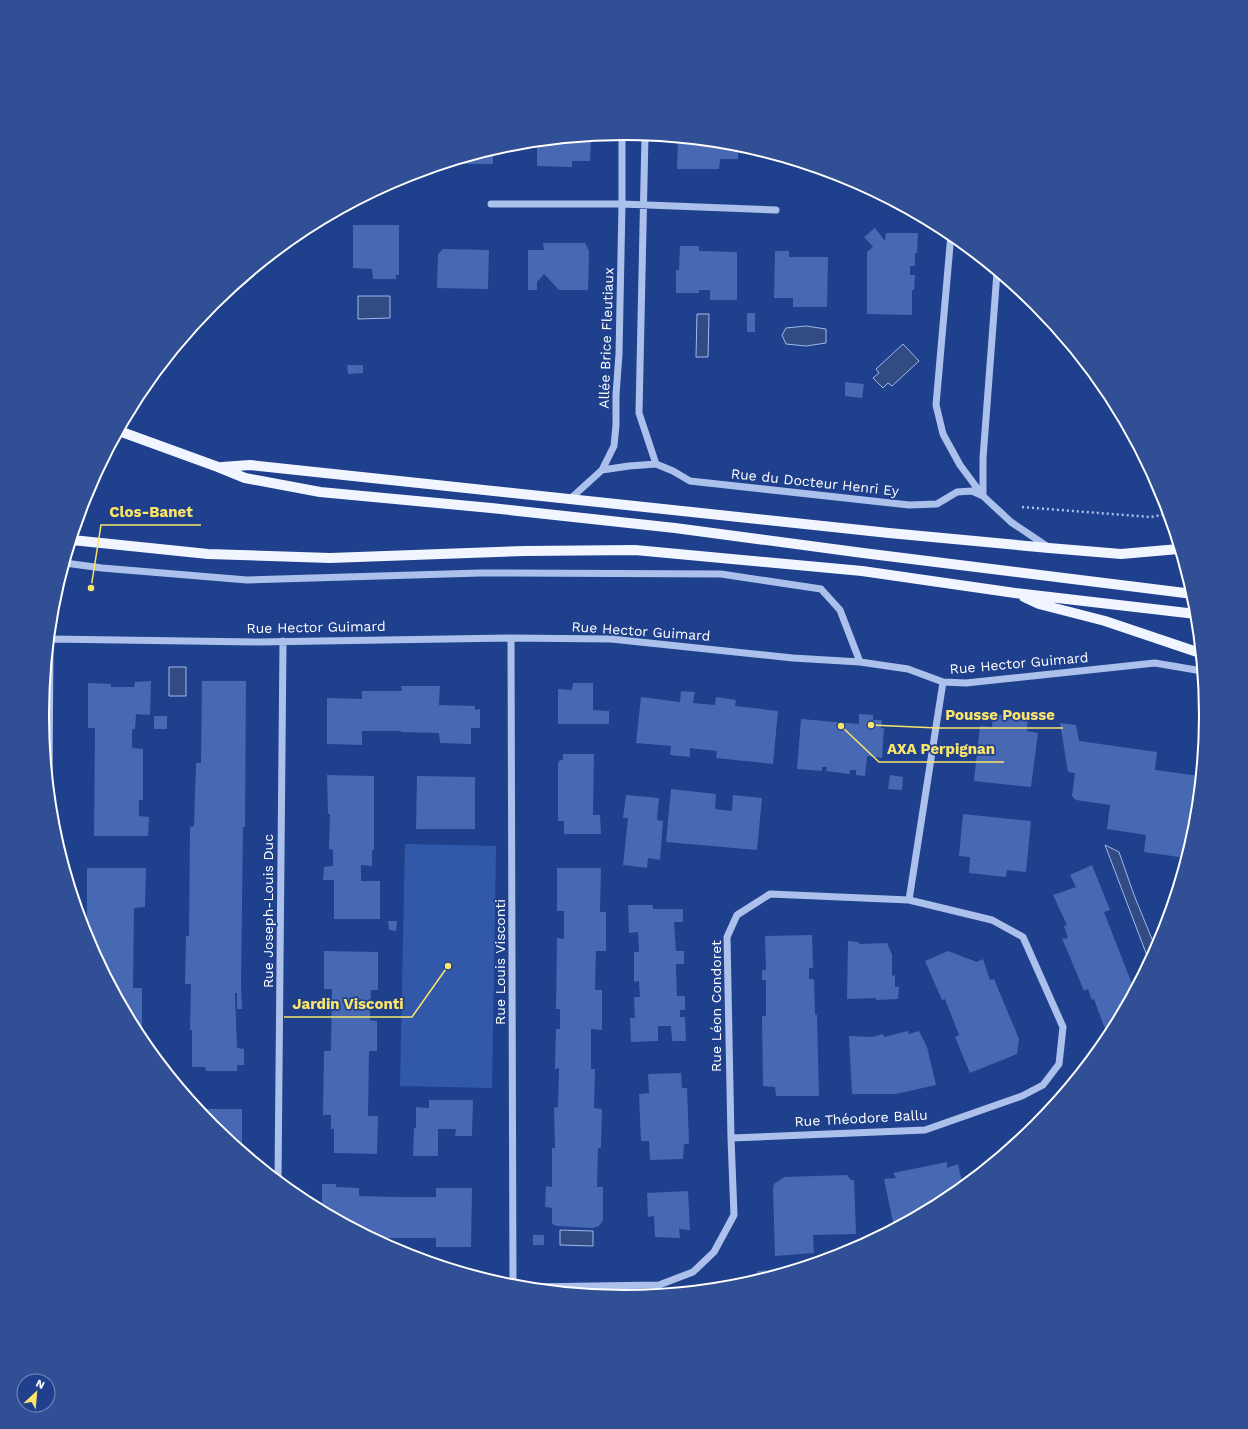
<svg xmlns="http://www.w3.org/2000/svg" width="1248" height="1429" viewBox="0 0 1248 1429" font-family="'Work Sans',sans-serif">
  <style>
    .green { fill: #3259a9 }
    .water { fill: #324b83; stroke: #9fb9ee }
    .building { fill: #4769b3 }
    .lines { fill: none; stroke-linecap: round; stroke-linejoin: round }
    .path { stroke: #acc0ec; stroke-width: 2.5; stroke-dasharray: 2 3; stroke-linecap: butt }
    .minor { stroke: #acc0ec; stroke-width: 7 }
    .major { stroke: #f1f5ff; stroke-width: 10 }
    .labels { text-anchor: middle; stroke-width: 3.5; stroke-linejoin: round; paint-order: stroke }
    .street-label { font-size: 14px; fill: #fff; stroke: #1f408c }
    .rim { fill: none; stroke: #fff; stroke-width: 2 }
    .leader { fill: none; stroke: #fae46b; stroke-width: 1.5 }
    .callout-dot { fill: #fae46b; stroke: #1f408c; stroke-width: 1.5 }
    .callout-label { font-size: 15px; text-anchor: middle; font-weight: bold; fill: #fae46b; stroke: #1f408c; stroke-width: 3.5; stroke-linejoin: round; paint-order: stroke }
  </style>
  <rect width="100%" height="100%" fill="#1f408c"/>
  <path class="green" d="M405,844L496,846L492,1088L400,1086Z"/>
  <path class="water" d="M358,296H390V318L358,319Z
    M697,314H709L708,357H696Z
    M806,326L826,329V343L806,346L786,344L782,335L786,328Z
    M903,344L919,361L892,386L888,383L883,388L873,378L879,373L876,369Z
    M169,667H186V696H169Z
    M1105,845L1119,852L1134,895L1156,949L1149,961Z
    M560,1230L593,1231V1246L560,1245Z"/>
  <path class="building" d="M582,137V139H591L590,161H572V167L537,166V141Z
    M678,138L738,144V159H720L719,169H677Z
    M493,149V164H462V158Z
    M353,225H399V275H396V279H373L372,269L353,268Z
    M875,228L885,241L886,233H918L917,253H915V266H910V275H915L914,290H912V315L867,314V252L873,247L864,237Z
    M543,243H585L589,251L588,290H559L544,274L537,282V290H528V250H544Z
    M680,246H699V251L737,252V300H710V290H699V293H676V270H679Z
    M443,249L489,250L488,289L437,288L438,254Z
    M775,251H789V257H828L827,307H793V298H774Z
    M747,313H755V332H747Z
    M347,365H363V373L348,374Z
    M845,382L864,384L862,398L845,396Z
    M151,681L150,715L136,714L135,729H132V748L143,749V800H139V816L149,817L148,836H94L95,728H88V683L111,684V687H134L135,682Z
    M202,681H246L245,827H243L241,984L242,1009H237V993H235L237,1048L244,1049V1065H237V1071H206L205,1067H192V1030H190L191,984H185L186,936H189L190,827L194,826L196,763H201Z
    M573,683H593V710L609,711V724H558V689L572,690Z
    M401,686H440L439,705L475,706V710L480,709V728H471V744L440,743L439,733L401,732V731H362V745L327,744V698L362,699V691H402Z
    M681,691L695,692L693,703L715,705L716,697L736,700L735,706L778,711L773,764L716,758L717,751L698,749L690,748V757L670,755L671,746L636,743L641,697L680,702Z
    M859,714L873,715V720H882L881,728H884L882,758L867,756L865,776L856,775V770H850V774L826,771L827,767H822V771L797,769L801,719L859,724Z
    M993,714L1028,718L1027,731L1038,733L1031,787L974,781L980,726L992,727Z
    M154,716H167V729H154Z
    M1060,723L1076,725L1079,741L1157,752L1155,770L1200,776L1195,828L1186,858L1144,852L1146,835L1107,829L1110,805L1076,800L1072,796L1075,773L1068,772Z
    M563,754H594L593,815H600L601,834H564V821H558V763L560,760H563Z
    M327,775L374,776V850H372V866L361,865V881H380V919H334V880H323L324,867L333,866V850L329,849L330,814H328Z
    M890,775L903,777L902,790L888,789Z
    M417,776L475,777V829H416Z
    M671,789L716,794L715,809L732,811L733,795L762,798L757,850L666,842Z
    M626,795L659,798L657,820L663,821L660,860L648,858L647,868L623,865L628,818H623Z
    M963,814L1031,821L1026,872L1007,870L1006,877L969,873L970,857L959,856Z
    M1092,865L1110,910L1104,912L1132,984L1138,982L1108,1037L1094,999L1092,1000L1088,989L1084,991L1067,950L1062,939L1068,938L1064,926L1067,925L1053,895L1076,887L1070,875Z
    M87,868H146L145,907L134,908L133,988H142V1030H136L87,938Z
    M557,868H601L600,912H606V951H596L595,990H602V1030L591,1029V1069H595L594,1108L602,1109L601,1148H598L597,1187H603V1220L599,1226L593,1228L557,1226L552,1224V1208L545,1207L546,1186L552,1187V1148H555L554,1108L558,1107L559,1068L555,1069L556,1029H560V1009H556L557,938L564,939V911H557Z
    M628,905H653V909H683V922H674L676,951H684V964H676V969L677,996H685V1010H680V1017H685L686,1041H672L671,1026H658V1041L631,1042L630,1018H635L634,997H640L639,981L634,982V952H639L638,932L629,933Z
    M388,921H397L396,931L389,930Z
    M812,935L813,968H809V979H814L815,1015H817L819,1096H776L775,1087L763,1086L762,1016H766V980H762V970H766L765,936Z
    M848,941L859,942V944L887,943L892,955V976L895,975V987H899L898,999L876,1000V998L847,999Z
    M324,951L378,952V990H371L370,1020L377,1021V1051H369L368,1116H378L377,1154L334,1153V1129H331V1115H323L324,1051H331L332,989H324Z
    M948,951L977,962L983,959L990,980L994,979L1019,1039L1017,1054L970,1073L955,1037L959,1035L945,999L942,1000L925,961Z
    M908,1031L909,1034L919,1031L927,1047L936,1085L896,1094H852L849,1036L872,1037L883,1034L884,1037Z
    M681,1073L682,1088H687L689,1144H684L683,1159L650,1160L649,1141H641L639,1094L649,1093L648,1074Z
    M429,1100H473L472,1136H455L456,1129H438V1156H413L414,1128H416V1107L429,1108Z
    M198,1109H242V1150L212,1126Z
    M947,1162V1168L958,1164L963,1186L947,1199L894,1227L884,1179L896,1178L893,1173Z
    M847,1175L851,1180H854L856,1234L813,1235L814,1253L775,1256L773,1189L774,1184L784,1177Z
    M322,1184H336V1187L359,1188V1196L397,1197H436V1188H472L471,1247H436V1238H375L322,1210Z
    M688,1191L690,1230L679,1229L680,1238L655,1237L654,1216L648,1217L647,1193Z
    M533,1235H544V1245H533Z
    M766,1270L767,1277L757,1279V1271Z"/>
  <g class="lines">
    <path class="path" d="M1022,507L1150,517L1168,514"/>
    <path class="minor" d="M645,135L639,413L656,464
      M491,204H622L776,210
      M951,234L936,405L943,434L960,465L983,496
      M602,470L614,446L616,425V395L619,354L622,204V133
      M983,495V458L997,272
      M570,499L602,470L629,466L656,464L673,471L690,481L909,505L937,504L957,492L972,491L983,496L1011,522L1048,547
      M65,563L102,568L247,580L480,573L721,574L821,589L840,610L860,662
      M511,638L513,1286
      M49,639L258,642L511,638L611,639L793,658L860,662L908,669L943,682L966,683L1155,663L1202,671
      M49,783L50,639
      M731,1138L727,937L737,915L770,894L909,900L943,682
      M278,1180L283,641
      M527,1287L659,1285L693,1272L714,1252L734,1215L731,1138L925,1130L1022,1096L1043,1085L1059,1064L1063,1027L1023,937L992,920L909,900"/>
    <path class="major" d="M119,431L218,467L245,478L320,492L491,508L675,528L863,553L1193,594
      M222,467L250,465L889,533L1049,548L1121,554L1179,549
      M72,540L208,554L330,558L525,551L635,550L862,571L1015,593L1196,614
      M1024,597L1039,604L1105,621L1200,653"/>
  </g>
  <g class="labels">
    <g class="street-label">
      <text transform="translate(606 338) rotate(-88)" y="5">Allée Brice Fleutiaux</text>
      <text transform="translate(815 482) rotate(6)" y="5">Rue du Docteur Henri Ey</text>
      <text transform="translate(316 627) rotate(-1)" y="5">Rue Hector Guimard</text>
      <text transform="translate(641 631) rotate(4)" y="5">Rue Hector Guimard</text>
      <text transform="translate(1019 663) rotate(-5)" y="5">Rue Hector Guimard</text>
      <text transform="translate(268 911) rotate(-90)" y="5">Rue Joseph-Louis Duc</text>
      <text transform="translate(500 962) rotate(-90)" y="5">Rue Louis Visconti</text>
      <text transform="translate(716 1006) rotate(-90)" y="5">Rue Léon Condoret</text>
      <text transform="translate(861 1118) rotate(-3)" y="5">Rue Théodore Ballu</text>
    </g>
  </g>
  <path d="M0 0H1248V1429H0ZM49 715a575 575 0 1 1 1150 0a575 575 0 1 1-1150 0Z" fill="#314f95" fill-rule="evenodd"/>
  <path class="rim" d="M49 715a575 575 0 1 1 1150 0a575 575 0 1 1-1150 0Z"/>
  <path class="leader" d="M91 588L101 525H201M871 725L937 728H1063M841 726L879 762H1004M448 966L412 1017H284"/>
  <g class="callout-dot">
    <circle cx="91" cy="588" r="4"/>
    <circle cx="871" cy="725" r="4"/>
    <circle cx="841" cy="726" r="4"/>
    <circle cx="448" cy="966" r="4"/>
  </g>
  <g class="callout-label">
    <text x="151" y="517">Clos-Banet</text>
    <text x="1000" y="720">Pousse Pousse</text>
    <text x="941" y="754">AXA Perpignan</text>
    <text x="348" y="1009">Jardin Visconti</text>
  </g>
  <g transform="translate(36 1393) rotate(26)"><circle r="19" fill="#1f408c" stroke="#798cba"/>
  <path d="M0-3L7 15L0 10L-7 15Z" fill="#fae46b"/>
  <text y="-6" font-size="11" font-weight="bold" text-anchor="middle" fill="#ffffff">N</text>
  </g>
</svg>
